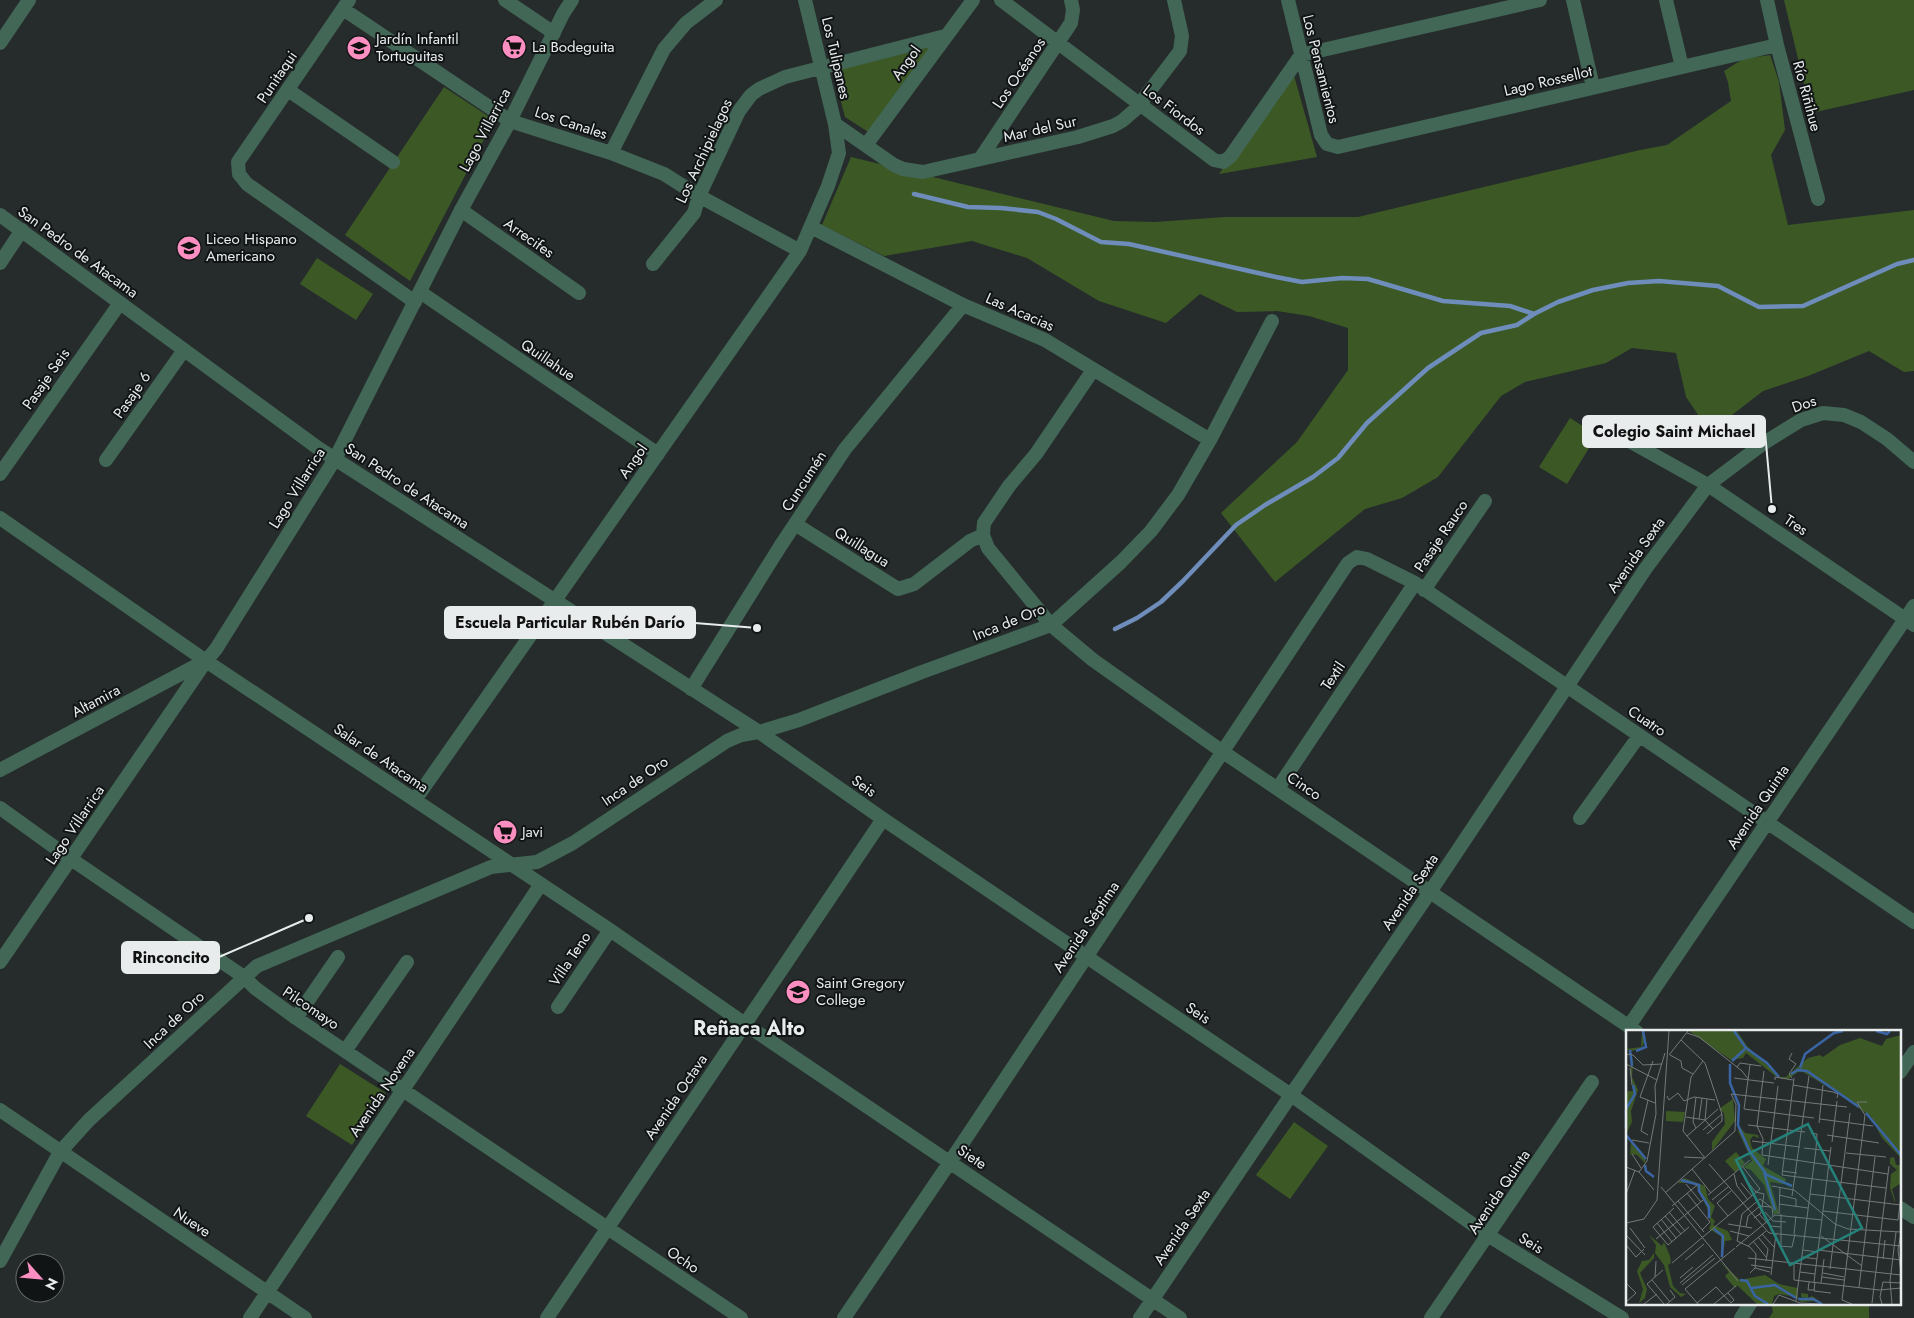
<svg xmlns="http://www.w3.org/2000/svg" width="1914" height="1318" viewBox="0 0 1914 1318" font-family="Jost,sans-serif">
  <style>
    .green { fill: #3c5925 }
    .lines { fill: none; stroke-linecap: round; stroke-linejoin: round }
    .stream { stroke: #6e8dba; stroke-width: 4.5 }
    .minor { stroke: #426756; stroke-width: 14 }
    .tertiary { stroke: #426756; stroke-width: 14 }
    .labels { text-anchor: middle; stroke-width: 4; stroke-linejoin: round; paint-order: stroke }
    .poi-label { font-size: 15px; fill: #e8ecec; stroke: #111414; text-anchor: start }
    .street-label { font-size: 15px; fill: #e8ecec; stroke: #111414 }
    .district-label { font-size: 20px; font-weight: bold; fill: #e8ecec; stroke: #111414 }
    .inset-river { fill: none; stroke: #3a64a4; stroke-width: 2.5 }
    .inset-road { fill: none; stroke: #747979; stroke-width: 1 }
    .view { fill: #25827b; fill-opacity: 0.15; stroke: #25827b; stroke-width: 2.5 }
    .inset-edge { fill: none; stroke: #e8ecec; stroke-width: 2.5 }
    .leader { fill: none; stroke: #e8ecec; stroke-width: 2 }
    .callout-dot { fill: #e8ecec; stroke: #111414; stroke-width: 2 }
    .callout { fill: #e8ecec; stroke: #e8ecec; stroke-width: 2 }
    .callout-label { font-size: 16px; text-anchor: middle; font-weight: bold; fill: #111 }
  </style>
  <rect width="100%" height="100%" fill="#262c2c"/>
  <path class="green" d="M1784,0H1914V90L1811,113Z
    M930,47L870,133L845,117L833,71Z
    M1770,55L1779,82L1785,130L1771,155L1788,225L1914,210V371L1904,372L1869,351L1808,376L1763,391L1710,432L1686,397L1676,353L1632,348L1606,363L1525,382L1501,396L1438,477L1402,498L1365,509L1275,582L1221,513L1297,442L1348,370V328L1309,316L1277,311L1237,312L1200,294L1166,323L1099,301L1027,258L972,241L884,256L822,225L851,157L1114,221L1155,222L1225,217H1358L1640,150L1667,145L1731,101L1728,82L1724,71L1743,59Z
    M1293,72L1317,157L1219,174Z
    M444,87L494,120L410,281L345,235Z
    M317,258L373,294L356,320L300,284Z
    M1570,418L1597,435L1567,484L1539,467Z
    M340,1064L386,1093L352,1145L306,1116Z
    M1294,1122L1328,1146L1290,1199L1256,1175Z
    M1771,1304H1869V1318H1769L1773,1312Z"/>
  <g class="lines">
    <path class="stream" d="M914,194L968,207L1001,208L1038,212L1056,219L1101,242L1129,244L1276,277L1302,282L1342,278L1368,279L1443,301L1510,306L1534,314
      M1115,629L1137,618L1161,602L1183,581L1236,525L1265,505L1313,477L1338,458L1367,423L1428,368L1481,333L1517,325L1534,314L1558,302L1593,290L1628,283L1659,281L1718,286L1759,307L1803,306L1897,264L1914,260"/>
    <path class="minor" d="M349,0L238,162L239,174L247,184L415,302
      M1001,0L1214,160L1223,162L1230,157L1301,55L1540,0
      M1288,0L1321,135L1327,144L1338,147L1777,45
      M1573,0L1593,87
      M1666,0L1682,67
      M1767,0L1777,45L1818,199
      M343,9L510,121L611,153L664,174L699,196L800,251
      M288,90L393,162
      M835,124L894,165L903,169L923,172L1078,137L1113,126L1122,121L1136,109L1180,51L1182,36L1174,0
      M866,145L973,0
      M611,153L664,49L686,23L716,0
      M980,159L1071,23L1073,10L1071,0
      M461,210L579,293
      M811,227L963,305L1045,340L1210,440
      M0,263L22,230
      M653,264L694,213L699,196L739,111L751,95L759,89L785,77L945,36
      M420,292L658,454
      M1604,427L1708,485
      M106,460L184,350
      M0,474L120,303
      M0,518L206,661L610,930L745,1024L1180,1318
      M795,524L898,589L914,584L970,541L983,535
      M983,535L988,548L1051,625L1093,660L1223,752L1637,1032
      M983,535L984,523L1009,486L1036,454L1093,370
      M1424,590L1485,501
      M691,689L781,545L845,449L963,305
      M759,732L799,720L922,672L1051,625L1121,562L1151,531L1178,495L1210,440L1272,321
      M0,770L205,661
      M1278,788L1415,583
      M415,800L800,251L828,186L839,153L835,124L805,0
      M0,808L71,859L244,977L255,988L296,1018L741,1318
      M1580,818L1639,736
      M0,962L206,661L216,649L335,459
      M558,1007L610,930
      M296,1018L338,957
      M1629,1026L1914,606
      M345,1051L407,962
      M1900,1072L1914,1052
      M0,1110L305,1318
      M1900,1208L1914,1217
      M250,1318L541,884
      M547,1318L883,819
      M844,1318L950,1162L1348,563L1357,557L1367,559L1415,583L1914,922
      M1140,1318L1291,1095L1489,1236L1622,1318
      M1431,1318L1592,1082
      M1741,1318L1750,1304"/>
    <path class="tertiary" d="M505,0L554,33
      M0,43L29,0
      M0,215L318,448L759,732L883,819L1291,1095L1430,892L1646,568L1708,485L1764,443L1801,420L1823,413L1844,415L1861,422L1887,439L1914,462
      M335,459L461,210L510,121L563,14L572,0
      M1708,485L1914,625
      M0,1261L60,1152L89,1120L257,966L491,867L537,862L573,843L727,741L741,735L759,732"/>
  </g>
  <defs>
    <symbol id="supermarket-disc" viewBox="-11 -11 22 22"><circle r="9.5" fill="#fc8fc1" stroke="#111414"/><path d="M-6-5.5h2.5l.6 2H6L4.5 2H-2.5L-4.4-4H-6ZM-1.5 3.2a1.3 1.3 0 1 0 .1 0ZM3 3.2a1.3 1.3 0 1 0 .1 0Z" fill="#111"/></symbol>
    <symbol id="school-disc" viewBox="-11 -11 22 22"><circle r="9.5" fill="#fc8fc1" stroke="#111414"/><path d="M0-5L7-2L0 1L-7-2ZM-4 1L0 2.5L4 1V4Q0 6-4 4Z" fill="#111"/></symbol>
  </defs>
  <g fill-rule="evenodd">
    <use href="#supermarket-disc" x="500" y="33" width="28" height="28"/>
    <use href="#school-disc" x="345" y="34" width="28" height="28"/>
    <use href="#school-disc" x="175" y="234" width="28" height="28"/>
    <use href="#supermarket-disc" x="491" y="818" width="28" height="28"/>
    <use href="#school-disc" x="784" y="978" width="28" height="28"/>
  </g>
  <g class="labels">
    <g class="poi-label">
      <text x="376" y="44">Jardín Infantil<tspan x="376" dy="17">Tortuguitas</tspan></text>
      <text x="532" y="52">La Bodeguita</text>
      <text x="206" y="244">Liceo Hispano<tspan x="206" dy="17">Americano</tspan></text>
      <text x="522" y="837">Javi</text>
      <text x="816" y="988">Saint Gregory<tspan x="816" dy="17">College</tspan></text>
    </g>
    <g class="street-label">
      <text transform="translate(836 58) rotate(77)" y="5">Los Tulipanes</text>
      <text transform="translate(906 63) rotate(-54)" y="5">Angol</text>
      <text transform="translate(1321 69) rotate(76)" y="5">Los Pensamientos</text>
      <text transform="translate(1019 73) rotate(-56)" y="5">Los Océanos</text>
      <text transform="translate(277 77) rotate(-56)" y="5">Punitaqui</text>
      <text transform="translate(1548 81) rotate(-13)" y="5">Lago Rossellot</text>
      <text transform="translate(1807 96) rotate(75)" y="5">Río Riñihue</text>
      <text transform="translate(1174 110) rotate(37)" y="5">Los Fiordos</text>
      <text transform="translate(571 123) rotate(18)" y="5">Los Canales</text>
      <text transform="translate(1040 129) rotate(-13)" y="5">Mar del Sur</text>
      <text transform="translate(485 130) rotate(-62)" y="5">Lago Villarrica</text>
      <text transform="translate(704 151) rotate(-65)" y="5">Los Archipielagos</text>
      <text transform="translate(529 238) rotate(35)" y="5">Arrecifes</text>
      <text transform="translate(78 252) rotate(36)" y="5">San Pedro de Atacama</text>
      <text transform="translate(1020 312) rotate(24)" y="5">Las Acacias</text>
      <text transform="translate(548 360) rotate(34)" y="5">Quillahue</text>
      <text transform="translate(46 379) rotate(-55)" y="5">Pasaje Seis</text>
      <text transform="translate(132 395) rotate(-55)" y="5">Pasaje 6</text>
      <text transform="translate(1804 404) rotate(-19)" y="5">Dos</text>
      <text transform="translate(633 461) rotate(-55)" y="5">Angol</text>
      <text transform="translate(804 481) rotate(-57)" y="5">Cuncumén</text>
      <text transform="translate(407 486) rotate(33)" y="5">San Pedro de Atacama</text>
      <text transform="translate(297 488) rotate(-58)" y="5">Lago Villarrica</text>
      <text transform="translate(1796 525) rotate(34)" y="5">Tres</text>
      <text transform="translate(1441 536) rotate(-56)" y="5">Pasaje Rauco</text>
      <text transform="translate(862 547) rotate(32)" y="5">Quillagua</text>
      <text transform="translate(1636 555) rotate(-55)" y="5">Avenida Sexta</text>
      <text transform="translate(1009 622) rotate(-22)" y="5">Inca de Oro</text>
      <text transform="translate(1333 676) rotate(-56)" y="5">Textil</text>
      <text transform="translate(96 701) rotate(-28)" y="5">Altamira</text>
      <text transform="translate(1647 721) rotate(34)" y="5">Cuatro</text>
      <text transform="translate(381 758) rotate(34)" y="5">Salar de Atacama</text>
      <text transform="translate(635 781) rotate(-34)" y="5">Inca de Oro</text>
      <text transform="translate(864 786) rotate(35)" y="5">Seis</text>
      <text transform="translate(1304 786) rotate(34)" y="5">Cinco</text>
      <text transform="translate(1758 807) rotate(-56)" y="5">Avenida Quinta</text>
      <text transform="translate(75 825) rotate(-56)" y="5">Lago Villarrica</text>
      <text transform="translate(1410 892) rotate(-56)" y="5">Avenida Sexta</text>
      <text transform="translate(1086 927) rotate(-56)" y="5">Avenida Séptima</text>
      <text transform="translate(570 959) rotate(-56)" y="5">Villa Teno</text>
      <text transform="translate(311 1008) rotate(34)" y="5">Pilcomayo</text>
      <text transform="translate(1198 1013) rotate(34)" y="5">Seis</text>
      <text transform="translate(174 1020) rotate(-43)" y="5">Inca de Oro</text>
      <text transform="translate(382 1092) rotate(-56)" y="5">Avenida Novena</text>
      <text transform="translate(676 1097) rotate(-56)" y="5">Avenida Octava</text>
      <text transform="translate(972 1157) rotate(34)" y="5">Siete</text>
      <text transform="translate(1499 1192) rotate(-56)" y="5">Avenida Quinta</text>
      <text transform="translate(192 1222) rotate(34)" y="5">Nueve</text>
      <text transform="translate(1182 1227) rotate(-56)" y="5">Avenida Sexta</text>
      <text transform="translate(1531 1243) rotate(32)" y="5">Seis</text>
      <text transform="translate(683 1260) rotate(34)" y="5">Ocho</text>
    </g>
    <g class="district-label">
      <text x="749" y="1035">Reñaca Alto</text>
    </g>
  </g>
  <g transform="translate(1626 1030)">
    <rect width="275" height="275" fill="#262c2c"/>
    <path d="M16,1L19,10L17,15L14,19L5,21L7,33L6,47L12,60L5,81L6,92L0,104L19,127L20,141L28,148L20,142L19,133L11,125L4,124V129L5,111L0,104V65L2,61H8L5,47V21L0,19L15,17ZM63,1H111L121,16L154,47H160L182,28L194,25L197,27L214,15L234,8L256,16L260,9L275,5V128L256,108L245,87L212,63L177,42H172L162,49L152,48L120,23L117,28L105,30ZM107,69L109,91L86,121V112L99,94L98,83L93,79ZM40,81L59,82L57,92L40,91ZM114,97L119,103L132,105L133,108L127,106L124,110L126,118L140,129L137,136L160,149L158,154L144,152L153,184H148L138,155L125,140L117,137L126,131L112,101ZM110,122L119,133L109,142L99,131ZM268,127L270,135H275V153L266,159L269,170V173L264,158L265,144L271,140L264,134V128ZM58,148L79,156L82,169L89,176L85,187L89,191L87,195L102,201L106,210L99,211L96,230L114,250L139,245L153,254L171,258L172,268H181L175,267V263L182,264V268L186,266L198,274L188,271L175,272L170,267L153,264L148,266L146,274H131L112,256L108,257L99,246L103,242L93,231L114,250L96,230L95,206L83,199L85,194L81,178L69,153H51ZM23,205L36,216L38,212L44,226L45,233L42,235L47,256L54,263L60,264L55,267L44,257L38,235L29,223L30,215ZM28,223V228L14,243L21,259L19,268L13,273L17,259L11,241L16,231L23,230Z" fill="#3c5925"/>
    <path class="inset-river" d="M108,1L120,18L141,33L153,47M250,1L261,4L264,1M4,20L6,36M10,21L20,17L17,1M106,31L119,19M104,34V53L113,75L112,95L124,122L141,145L166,156M174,38L179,24L208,3L217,1M165,44L172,40L181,41L233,77M0,79L9,64L7,55M0,80V98M240,83L275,125M0,105L20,129M19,135L20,141L28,147M138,142L149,180M55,150L73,155V161L83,177V188M88,199L97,206L96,227M114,250L121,251L129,266L142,274M126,258L149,255L170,268M172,269H187L196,274"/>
    <path class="inset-road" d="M61,3L73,7L116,41L122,49M55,10L79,33L96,84V91L81,104M0,24L7,25L17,35L36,34M43,25L62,1M44,25L55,31L56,38L67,44M27,31L14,67L29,73M77,31L65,47L57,101L79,128M0,34L31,50M124,35L118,79L188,88M111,37L114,33L135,36M4,38L6,55M138,41L131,96L137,109L136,125L262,144M108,48L148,53M166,48L163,44L170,34L163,29L166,23M168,48L156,145L260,158M149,50V47L167,50M167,55L207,62L212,64L211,68M41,66L43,70L52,63L58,71L68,67L89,70M70,67L67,92L70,98M60,87L79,90L87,99M73,89L76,68M194,89L247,96M79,90L81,69M193,93L197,55M122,95L179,102M77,100L96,84M22,105L15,101L22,70M201,105L253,113M61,106L92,79M6,110L23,113M126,111L174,117M206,112L211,71M178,118L204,121M220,123L260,127M6,124L15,138M58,127L78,128M83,134L143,203L275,216M142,135L152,56M0,137L13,142L28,160M66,139L85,163M156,141L171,143M13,142L21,131L30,84L29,56L39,23M108,144L111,156L122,170M119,149L130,162L138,164L135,183L128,188M115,153L126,166M60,154L75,172M146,156L168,160L209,194L222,199L275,202M35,157L112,251M39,163L109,101L110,74L105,64L221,77M61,163L84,192L76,200M0,164L9,140M184,164L275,175M82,165L124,130M153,165L170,169V177M166,166L183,46M86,170L102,157M52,171L78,202M153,174L182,178M46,176L71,155M48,178L27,197L42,215L63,197M197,181L272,190L275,166M43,182L59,201M139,182L147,191L160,192M133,184L144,196L155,197M153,184L154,157M39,186L55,204M102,186L91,173L105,161M35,189L50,208M0,193L18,189L31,170L43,1M31,193L46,212M102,194L126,198M120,197L122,186L134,176L145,177M4,198L19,218M104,201L123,206M275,203L272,220L275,243M136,204L148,217M168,204L170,186M0,205L19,225M195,206L236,236M132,207L142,219L140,231M30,209L77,170M127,211L140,227M1,216L10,227L18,219M122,216L140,201M153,216L166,217L169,204M155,216V184M110,217L149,185L196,190M177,220L192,222M192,220L275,230M176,227L191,229M122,228L275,245M257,229L259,210M59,230L78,214M46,233L134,159L117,137M168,234V250L253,260L275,258M125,235L146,238M129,238L144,242M204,239L224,83M37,240L21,254L38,274M174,242L189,244M124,243L129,238L130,224L124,217L111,211L116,184L134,169L146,178L147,186M197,243L218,247M145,245L150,204M29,247L30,231M196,247L218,250M54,248L67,237M26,250L44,272M183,252L182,260H189M188,252L205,117M189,252L188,261L205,263M0,253L10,263L0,272M54,253L87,225M195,253L198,229M56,255L89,228M233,257L249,127M59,259L109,218M59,259L72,274M170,271L190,119L191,104L185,103M71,273L90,257L105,273L108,270L102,263M246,273L263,136M18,274L31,264M41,274L49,267L44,260M88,274L110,256M147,274L153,265L174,273L194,274M226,274L216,270L239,85L231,72H241M256,274L254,267L257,252L275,253M266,274L264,251L270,202"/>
    <path class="view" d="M182,94L236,198L164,235L110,130Z"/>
    <rect width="275" height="275" class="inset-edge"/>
  </g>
  <path class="leader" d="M1772 509L1765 432M757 628L695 623M309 918L219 957"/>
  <g class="callout-dot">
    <circle cx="1772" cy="509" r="5"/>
    <circle cx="757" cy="628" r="5"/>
    <circle cx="309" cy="918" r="5"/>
  </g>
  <g class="callout">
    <rect x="1583" y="416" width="182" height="31" rx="5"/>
    <rect x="445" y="607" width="250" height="31" rx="5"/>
    <rect x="122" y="942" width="97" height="31" rx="5"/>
  </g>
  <g class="callout-label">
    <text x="1674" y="437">Colegio Saint Michael</text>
    <text x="570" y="628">Escuela Particular Rubén Darío</text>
    <text x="171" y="963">Rinconcito</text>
  </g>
  <g transform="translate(40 1278) rotate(117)"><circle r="24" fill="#111414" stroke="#676a6a"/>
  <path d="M0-4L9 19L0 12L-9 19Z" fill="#fc8fc1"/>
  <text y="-8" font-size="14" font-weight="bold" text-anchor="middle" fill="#e8ecec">N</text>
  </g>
</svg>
